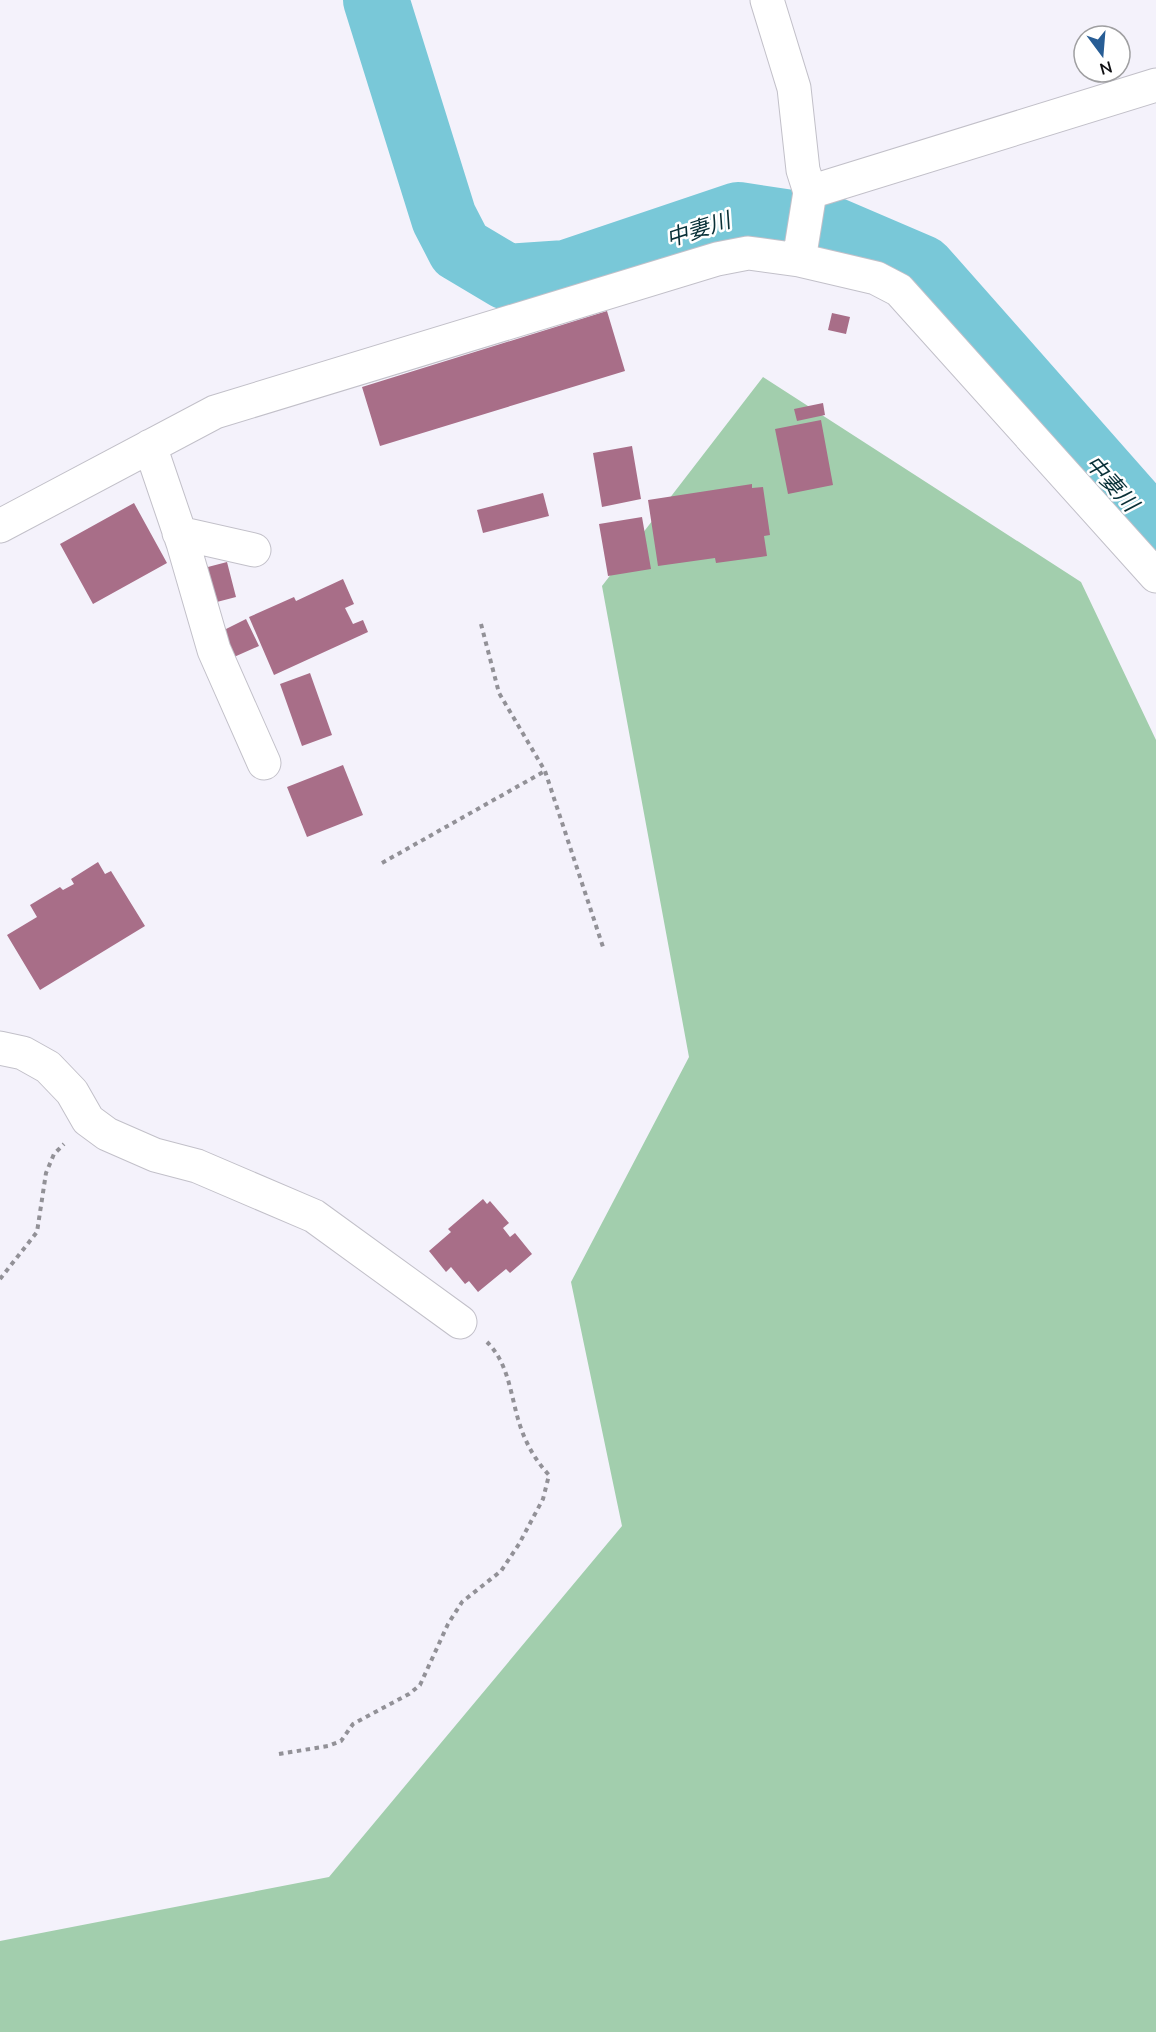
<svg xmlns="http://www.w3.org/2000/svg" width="1156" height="2032" viewBox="0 0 1156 2032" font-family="Mulish,'Noto Sans JP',sans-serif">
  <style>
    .green { fill: #a2cead }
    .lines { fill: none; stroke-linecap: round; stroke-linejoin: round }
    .river { stroke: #79c8d8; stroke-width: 66 }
    .building { fill: #a86e88 }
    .minor-casing { stroke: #c2c0c9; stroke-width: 35 }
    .path { stroke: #929197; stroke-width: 4; stroke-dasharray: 4.5 4.5; stroke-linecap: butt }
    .minor { stroke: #fff; stroke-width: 33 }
    .labels { text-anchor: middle; stroke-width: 5; stroke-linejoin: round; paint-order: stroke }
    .water-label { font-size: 22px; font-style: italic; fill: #083037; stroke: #fff }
  </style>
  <rect width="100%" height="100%" fill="#f4f2fb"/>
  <path class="green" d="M763,377L1081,582L1156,740V2032H0V1941L329,1877L622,1526L571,1282L689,1057L602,586Z"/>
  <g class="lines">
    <path class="river" d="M376,0L444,218L460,249L507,277L566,273L738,215L831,229L922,268L1156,533"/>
  </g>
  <path class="building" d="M607,311L625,371L380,446L362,387Z
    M832,313L850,317L846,334L828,330Z
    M823,403L825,415L797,421L794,409Z
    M821,420L833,485L788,494L775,429Z
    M632,446L641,499L602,507L593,453Z
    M752,484V488L763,487L770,535L764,536L767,556L716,563L715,558L658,566L648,500Z
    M543,493L549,516L483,533L477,510Z
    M134,503L167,563L93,604L60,544Z
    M642,517L651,569L608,576L599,524Z
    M227,562L236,597L213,603L204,568Z
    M343,579L354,604L345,608L353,624L363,620L368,632L274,675L249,617L294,597L296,601Z
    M246,619L259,646L234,657L222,631Z
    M310,673L332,735L302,746L280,684Z
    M343,765L363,815L307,837L287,787Z
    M98,862L105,874L111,871L145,926L40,990L7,935L37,917L30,905L60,887L63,890L74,884L71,879Z
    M483,1199L487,1204L490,1201L509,1223L503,1228L510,1237L515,1233L532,1254L510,1273L506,1269L478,1292L469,1281L465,1284L451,1267L446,1272L429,1251L451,1232L448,1229Z"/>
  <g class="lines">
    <defs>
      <path id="minor" d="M767,0L794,88L803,170L810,192L799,260
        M810,192L1156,85
        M150,446L183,543L214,650L264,763
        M0,526L215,412L717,259L748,253L799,260L876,278L899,290L1156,576
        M179,533L254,550
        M0,1048L23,1053L48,1067L72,1092L88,1120L107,1134L155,1155L197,1166L314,1216L460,1322"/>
    </defs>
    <use href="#minor" class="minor-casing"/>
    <path class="path" d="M481,624L499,693L545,771L604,950
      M382,863L545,771
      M0,1279L37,1232L46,1173L54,1154L64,1144
      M279,1754L328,1746L341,1741L353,1724L409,1694L420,1685L448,1624L462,1602L501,1571L519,1544L543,1499L549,1475C534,1459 524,1440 518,1419C510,1391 508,1363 487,1342"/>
    <use href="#minor" class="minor"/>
  </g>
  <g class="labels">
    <g class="water-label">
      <text transform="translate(698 229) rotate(-18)" y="8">中妻川</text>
      <text transform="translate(1112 483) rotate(48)" y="8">中妻川</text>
    </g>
  </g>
  <g transform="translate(1102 54) rotate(164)"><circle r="28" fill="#ffffff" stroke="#9f9fa1" stroke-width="1.5"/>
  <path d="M0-4.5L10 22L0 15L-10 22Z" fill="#275d95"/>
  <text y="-9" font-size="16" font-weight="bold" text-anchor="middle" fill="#101013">N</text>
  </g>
</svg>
